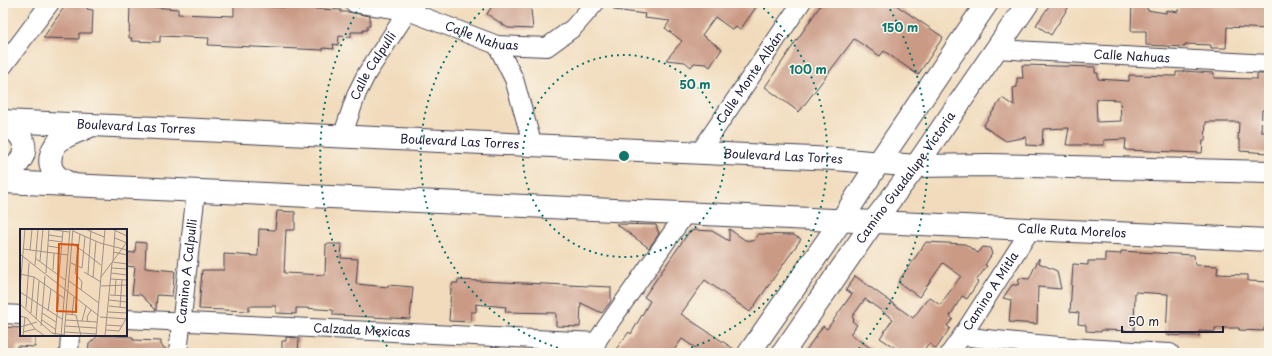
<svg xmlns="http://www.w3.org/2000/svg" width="1272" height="356" viewBox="0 0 1272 356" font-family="'Playpen Sans',sans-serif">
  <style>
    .building { fill: #ca9a85; fill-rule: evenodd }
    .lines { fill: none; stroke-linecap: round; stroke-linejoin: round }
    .minor-casing { stroke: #413e4e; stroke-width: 20 }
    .major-casing { stroke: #413e4e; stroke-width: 24 }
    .minor { stroke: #fff; stroke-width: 18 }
    .major { stroke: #fff; stroke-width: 22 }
    .ring { fill: none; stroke: #0f766e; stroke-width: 2; stroke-dasharray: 2 4 }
    .labels { text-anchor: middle; stroke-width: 3; stroke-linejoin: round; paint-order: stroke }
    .street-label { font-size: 12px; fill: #22223b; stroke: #fbf7ec }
    .inset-road { fill: none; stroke: #9e9188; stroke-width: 1 }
    .view { fill: #d45411; fill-opacity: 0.15; stroke: #d45411; stroke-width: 2 }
    .inset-edge { fill: none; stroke: #22223b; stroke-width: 2 }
    .centre { fill: #0f766e; stroke: #fbf7ec; stroke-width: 2 }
    .ring-label { font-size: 12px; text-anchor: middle; font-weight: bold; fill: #0f766e; stroke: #fbf7ec; stroke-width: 3; stroke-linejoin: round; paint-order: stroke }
  </style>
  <rect width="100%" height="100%" fill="#fbf7ec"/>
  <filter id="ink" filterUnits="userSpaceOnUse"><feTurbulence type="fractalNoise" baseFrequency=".025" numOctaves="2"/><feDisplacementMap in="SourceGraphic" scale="8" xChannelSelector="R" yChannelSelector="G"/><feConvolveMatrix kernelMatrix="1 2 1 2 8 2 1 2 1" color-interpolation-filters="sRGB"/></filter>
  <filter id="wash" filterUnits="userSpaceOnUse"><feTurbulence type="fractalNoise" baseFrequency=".012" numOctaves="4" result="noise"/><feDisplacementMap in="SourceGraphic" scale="16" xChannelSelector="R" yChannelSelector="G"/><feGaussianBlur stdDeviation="0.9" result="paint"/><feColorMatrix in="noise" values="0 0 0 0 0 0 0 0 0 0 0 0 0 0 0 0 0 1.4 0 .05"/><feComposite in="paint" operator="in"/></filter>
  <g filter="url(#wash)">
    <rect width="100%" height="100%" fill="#f1dbbc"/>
    <g id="blocks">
      <path class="building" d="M67,3H88L87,9L93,10L92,33H79V39L43,38Z
        M138,3H151V7L178,9V14L234,16V5L341,10V12H348L370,16V26H367V30H363V32H351V37L339,36L338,45L333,44L334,49L323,48V50L208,45L209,38L160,36V42L131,41L132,38H129L130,5L138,4Z
        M494,3H529L531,10L533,29L508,28L487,14Z
        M615,3H759L740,30L736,27L733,30L715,17L702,35L722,49L710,67L706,64L694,63L691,67L685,62L666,60L682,41L665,28L670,21L644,18L645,14L614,10Z
        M822,3H893L943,37L918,75L884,51L880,56L854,39L799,112L765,87Z
        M1051,3H1071L1051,35L1036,25Z
        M1132,3L1147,4V10L1166,13V10L1178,12L1179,3H1269V29L1227,27L1226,48H1211V45L1185,44V47L1146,45V31H1131Z
        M1022,65L1095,67V73H1098V79L1129,81V75L1176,76V72H1183V71L1214,73V78L1257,79V74H1269V110H1262L1261,132H1269V153L1240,151V140H1238L1239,122H1206L1205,141H1203L1202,153L1125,150L1126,139L1104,140V145H1066L1069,128L1043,129L1042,146L1026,145V137L1006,141L983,126L1002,98L1014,106L1013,88L1017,87V78H1023ZM1096,99L1120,100L1121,121L1097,122Z
        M277,211L295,212V230H286L284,273L325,275L326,244H342L341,258L358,259L356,284L388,287V285L413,287L410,319L333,315V310L304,308H296V314L276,313V306H249V311L199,309L202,270H224V254L258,256L259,229L275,230Z
        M616,224L656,225L659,234L649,248Z
        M729,229L745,240L754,241L758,234L793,235L801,239L750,312L705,280L681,314L737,351V353H703L682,339L672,353H613L629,332L631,334L650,301L644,297L689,232L694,230L712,231L729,241Z
        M136,242L146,243L145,268L175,271L172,296L157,295L156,310L141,295L132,294L135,267L126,266V252L135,253Z
        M926,242L965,244L978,253L983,247L990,248L992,254L985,265L987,266L976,281L978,282L967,299L962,296L950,316L953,319L947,326L950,328L936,349L930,344L929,345L928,344L922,353H903L880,338L893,319L865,299L852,317L854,319L852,321L857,325L850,334L878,353H804L823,326L827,329L852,294L846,290L855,276L913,318L929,297L940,305L961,276L943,263L919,297L898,282Z
        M1121,251L1194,255L1195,265L1218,266L1217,274L1248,275V281L1269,282V328H1264V331L1239,330V328H1215V332L1199,331V336L1166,335L1168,294L1135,292L1134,331L1101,330V332L1086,331V325L1078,324L1079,313L1070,312L1073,264L1088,265V261H1105V253L1121,254Z
        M1039,258V263L1057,271L1061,289L1038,287L1037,324L1009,322L1011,300L1003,298L1012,285H1018L1019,278L1029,279Z
        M458,280L611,287V301L602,313L581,303L580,327L556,326V313L505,312L506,307L476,304V312H471V322L449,321L451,288L453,283H458Z
        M3,327L21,328V335H35V347L17,346L16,353H3Z
        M99,335L133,337V340L161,341V345L168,351V353H88L89,344Z
        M286,337L299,338L298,353H282V341H286Z"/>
    </g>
  </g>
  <g filter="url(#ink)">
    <use href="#blocks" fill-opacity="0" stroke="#413e4e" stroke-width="1"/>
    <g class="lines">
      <defs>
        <g id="minor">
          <path id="s1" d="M354,3L408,11L497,45L547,47L573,28L595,3"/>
          <path d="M497,45L514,79L533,146"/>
          <path id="s2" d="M995,49L1269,64"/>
          <path d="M3,66L50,3"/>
          <path id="s3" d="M342,137L357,93L367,73L408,11L416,5"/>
          <path id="s4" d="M699,153L801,3"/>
          <path d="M3,314L21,315"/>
          <path id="s5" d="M126,319L597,342"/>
          <path d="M962,336C1031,345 1100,349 1170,353"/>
          <path d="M589,352L686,213"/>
          <path d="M69,353L70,335"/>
          <path id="s6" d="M178,353L196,191"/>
          <path id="s7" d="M950,353L962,336L1031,229"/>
        </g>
        <g id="major">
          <path id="s8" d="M3,121L835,159L916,166L988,165L1269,172"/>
          <path d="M3,122C9,126 16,130 20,136C32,152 17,168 3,176"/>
          <path id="s9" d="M3,182L1269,240"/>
          <path d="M74,185C68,182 60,180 55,174C46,163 51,146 62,139C70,134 79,131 88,127"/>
          <path d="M749,353L841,221L879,162L987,3"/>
          <path id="s10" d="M783,353L874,221L916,166L1028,3"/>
        </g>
      </defs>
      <use href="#minor" class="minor-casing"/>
      <use href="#major" class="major-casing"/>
      <use href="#minor" class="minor"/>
      <use href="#major" class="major"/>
    </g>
  </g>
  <g class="ring">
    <circle cx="624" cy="156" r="101"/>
    <path d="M575 353A203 203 0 0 1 489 4M759 4A203 203 0 0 1 673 353"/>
    <path d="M391 351A304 304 0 0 1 361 4M887 4A304 304 0 0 1 857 351"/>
  </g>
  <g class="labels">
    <g class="street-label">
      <text dy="4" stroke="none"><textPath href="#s1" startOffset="133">Calle Nahuas</textPath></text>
      <text dy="4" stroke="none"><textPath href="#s2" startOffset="137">Calle Nahuas</textPath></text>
      <text dy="4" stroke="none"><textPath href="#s3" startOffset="78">Calle Calpulli</textPath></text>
      <text dy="4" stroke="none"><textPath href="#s4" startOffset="91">Calle Monte Albán</textPath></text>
      <text dy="4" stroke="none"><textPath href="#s8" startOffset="133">Boulevard Las Torres</textPath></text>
      <text dy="4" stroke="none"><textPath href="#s8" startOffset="457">Boulevard Las Torres</textPath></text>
      <text dy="4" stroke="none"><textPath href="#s8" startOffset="781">Boulevard Las Torres</textPath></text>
      <text dy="4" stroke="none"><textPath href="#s10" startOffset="214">Camino Guadalupe Victoria</textPath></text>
      <text dy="4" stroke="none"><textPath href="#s9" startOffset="1070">Calle Ruta Morelos</textPath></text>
      <text dy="4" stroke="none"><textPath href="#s6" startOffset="82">Camino A Calpulli</textPath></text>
      <text dy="4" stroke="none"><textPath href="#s7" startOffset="74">Camino A Mitla</textPath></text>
      <text dy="4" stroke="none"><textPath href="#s5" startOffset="236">Calzada Mexicas</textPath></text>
    </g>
  </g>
  <g transform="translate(20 229)">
    <rect width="107" height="107" fill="#f1dbbc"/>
    <path class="inset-road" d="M28,0L49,3M65,0L84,8M92,0L107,7M53,2L80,14L107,21M60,5L55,44L62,53L61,61M29,6L42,8M95,9L107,14M28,11L42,13M52,14L81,36M28,17L41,19M3,20L48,26M10,21L12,0M93,23L107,26M1,26L79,87M15,29L45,51M20,32L23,0M93,32L95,2M92,33L107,35M51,34L62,39L65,7M15,36L18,0M92,39L107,40M33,41L34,24M64,43L81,53M26,44L29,0M91,44L107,46M0,45L14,48L44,69M68,45L71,0M39,46L43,2M81,48L107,13M73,49L76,12M91,50L107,51M49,52L79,74M81,57L107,56M0,60L5,0M0,63L42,90M90,66L107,67M95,66L96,50M89,71L107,73M0,75L32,104L50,107M89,77L107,79M100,78L102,51M6,79L9,34M28,82L31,60M88,83L107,84M11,84L14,48M22,84L36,93M46,85L56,86L61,107M52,86L54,68M0,87L7,89L15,100L25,107M80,88L107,90M16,90L19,52M22,91L35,100M46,91L77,93M62,92L66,77M68,93L67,88L71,81M86,96L102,97M21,97L25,47M45,97L76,99M0,98L17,93M86,101L99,102L107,88M3,103L15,100M44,103L76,105M35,106L39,66M3,107L5,88M41,107L50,0M44,107L53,0M76,107L85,0M85,107L92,34"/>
    <path class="view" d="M39,15L58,16L56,83L37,82Z"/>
    <rect width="107" height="107" class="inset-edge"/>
  </g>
  <circle cx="624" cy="156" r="6" class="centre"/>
  <g class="ring-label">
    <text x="900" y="32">150 m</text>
    <text x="808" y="74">100 m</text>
    <text x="695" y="89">50 m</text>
  </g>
  <rect width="1272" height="356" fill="none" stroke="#fbf7ec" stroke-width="16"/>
  <path d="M1122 326v6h101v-6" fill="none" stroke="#22223b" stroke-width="2"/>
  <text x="1128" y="326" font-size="12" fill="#22223b" stroke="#fbf7ec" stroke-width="3" paint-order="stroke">50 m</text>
</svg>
